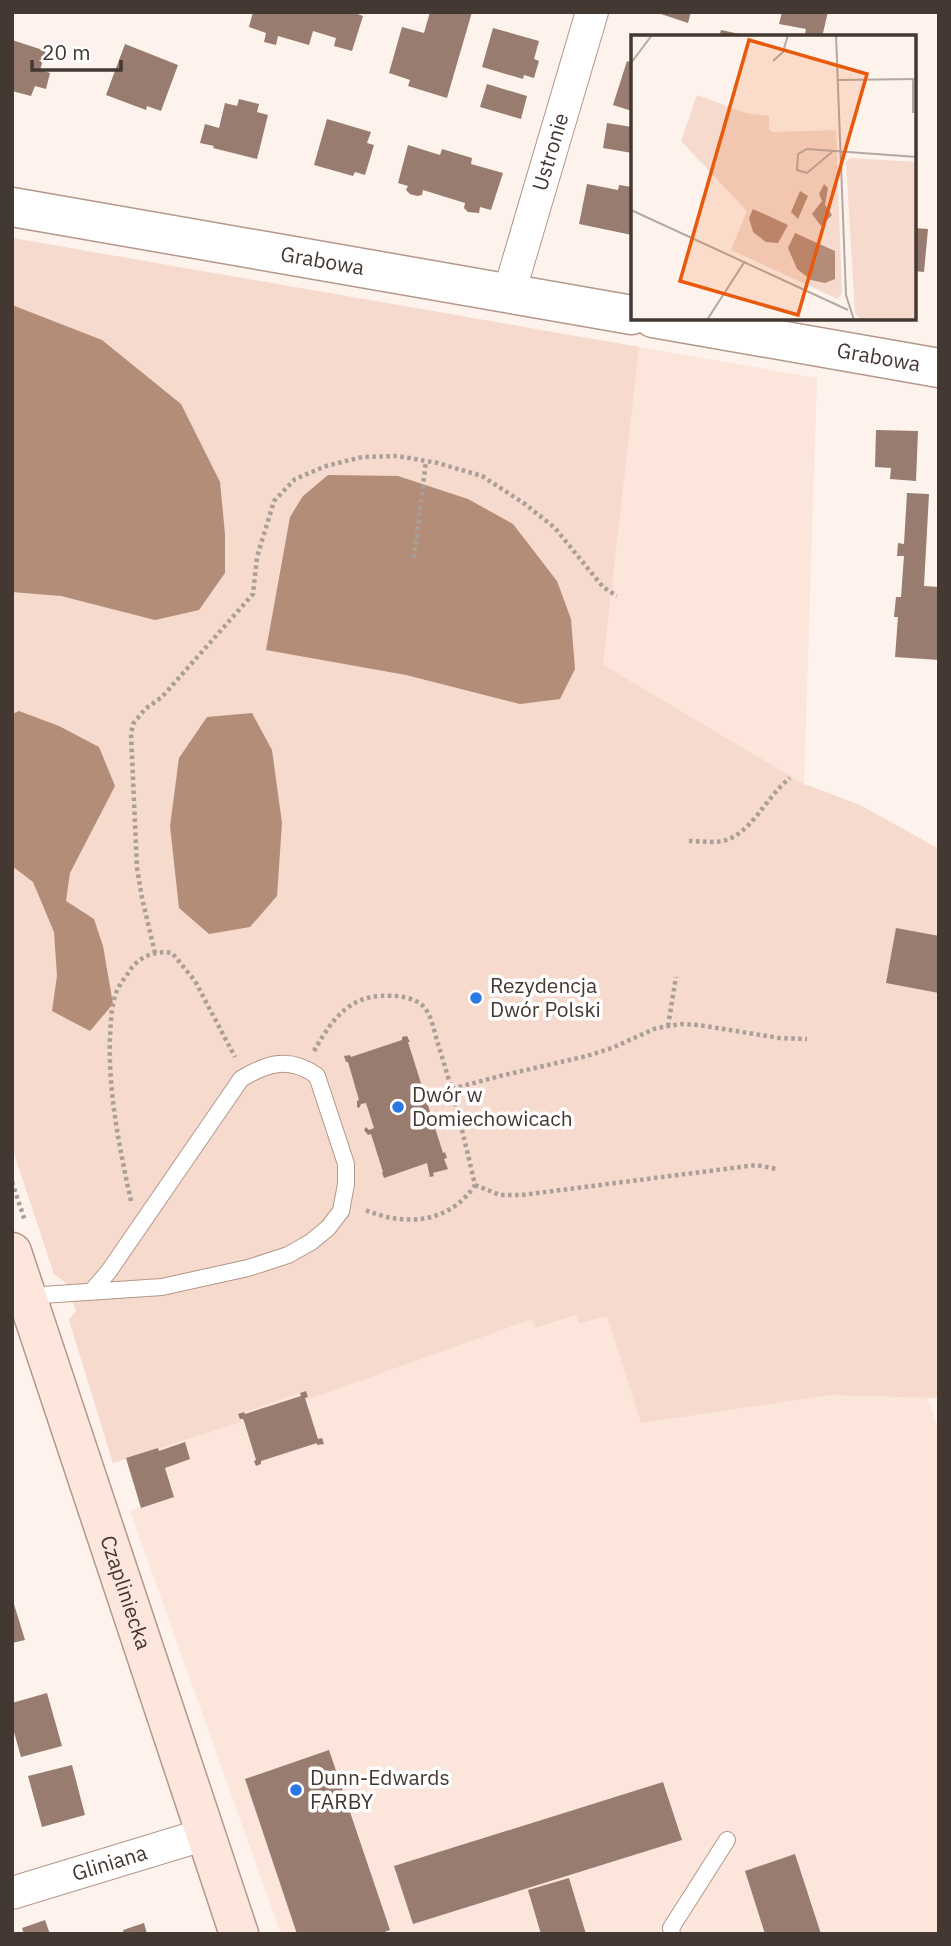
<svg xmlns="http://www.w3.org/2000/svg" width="951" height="1946" viewBox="0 0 951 1946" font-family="'IBM Plex Sans',sans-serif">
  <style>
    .built { fill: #fce5da }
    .green { fill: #f5dacd }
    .water { fill: #b48d79 }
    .building { fill: #977c6f }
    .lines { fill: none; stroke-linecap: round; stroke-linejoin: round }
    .service-casing { stroke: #b39789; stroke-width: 18 }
    .minor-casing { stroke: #b39789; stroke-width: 34 }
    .tertiary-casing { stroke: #b39789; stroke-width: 41 }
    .secondary-casing { stroke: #b39789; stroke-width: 41 }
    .path { stroke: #aa9e98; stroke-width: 4.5; stroke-dasharray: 3.5 3.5; stroke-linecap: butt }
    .service { stroke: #fff; stroke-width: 16 }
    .minor { stroke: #fff; stroke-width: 32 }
    .tertiary { stroke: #fff; stroke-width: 38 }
    .secondary { stroke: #fde7dc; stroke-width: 38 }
    .poi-dot { fill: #2a78e4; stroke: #fff; stroke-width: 2.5 }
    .labels { text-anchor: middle; stroke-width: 7; stroke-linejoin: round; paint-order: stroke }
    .street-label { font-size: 21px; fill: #443832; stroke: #fff }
    .poi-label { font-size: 21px; fill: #443832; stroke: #fff; text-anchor: start }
    .inset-road { fill: none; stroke: #b4a8a2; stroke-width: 2 }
    .view { fill: #e8590c; fill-opacity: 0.15; stroke: #e8590c; stroke-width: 3.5 }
    .inset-edge { fill: none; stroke: #443832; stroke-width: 3.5 }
  </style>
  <rect width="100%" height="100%" fill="#fef2ec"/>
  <path class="built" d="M12,238L817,378L804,784L860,805L939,849V1398L928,1397L939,1431V1934H281L130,1511L141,1507L126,1459L113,1463L69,1320L76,1311L66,1283L54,1274L12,1147Z"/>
  <path class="green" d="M12,238L639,347L603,665L804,784L860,805L939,849V1398L830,1395L641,1423L607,1316L579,1323L576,1315L535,1328L532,1319L309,1399L306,1391L238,1414L241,1422L113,1463L69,1320L76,1311L66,1283L54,1274L12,1147Z"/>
  <path class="water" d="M12,305L102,340L181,404L220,482L225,534V573L199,610L155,620L61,596L12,592Z
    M328,475L398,476L468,499L513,524L557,581L571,619L575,669L560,699L520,704L406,675L266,650L290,517L303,496Z
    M19,711L59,726L99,747L115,786L70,873L66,901L94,919L103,946L113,1004L90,1031L52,1011L57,976L54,932L33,882L12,866V714Z
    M252,713L272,750L282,823L277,896L250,927L209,934L179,908L170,826L179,758L207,717Z"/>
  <path class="building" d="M253,12H352L363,16L352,51L334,46L336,38L313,31L309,45L278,36L276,45L264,42L266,33L249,27Z
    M430,12H472L447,98L408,86L410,80L389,73L402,27L424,33Z
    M655,12H691L688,23Z
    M782,12H828L822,37L805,34L806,29L779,24Z
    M493,28L539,41L534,59L539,61L534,78L524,75L523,79L482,67Z
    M721,30L749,36V37H719Z
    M12,40L46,51L40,70L50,73L46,89L35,86L31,96L12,91Z
    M125,44L178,65L161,111L147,106L146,110L106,95Z
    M627,61L632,63V111L613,105Z
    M487,84L527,96L521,119L480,107Z
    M239,99L259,104L257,112L268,115L257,159L213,148L214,146L200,143L205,124L219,128L225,103L237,106Z
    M327,119L371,132L367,143L374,145L365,175L355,172L353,176L314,165Z
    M607,123L632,127V153L603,148Z
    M408,145L440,155L442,149L472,158L471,164L503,173L491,210L480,207L479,213L468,212L464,208L465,203L423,190L422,195L417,196L410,194L406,190L408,186L398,183Z
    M587,184L618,190L619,185L632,187V235L579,224Z
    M914,228L928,229L924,272L914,271Z
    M876,430L918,431L916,481L890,479L891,468L875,467Z
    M907,493L929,494L924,586L939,587L937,647H939V660L895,657L898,617H894L896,597H901L904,556H897L898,543L904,544Z
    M896,928L939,936V993L886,983Z
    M407,1036L410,1042H408L443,1153L445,1152L447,1158L444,1159L448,1169L433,1173L434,1176L430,1177L427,1163L384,1178L382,1173L383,1172L371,1134L368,1135L364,1130L366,1127L369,1130L374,1128L366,1103L361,1104L359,1108L357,1107V1101L359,1100L348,1062H346L344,1056L350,1055L351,1057L402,1040V1037Z
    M306,1391L308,1397L305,1398L318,1439L322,1438L324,1444L317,1445V1443L261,1461V1464L256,1466L254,1461L256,1460L244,1421L243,1419H240L238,1414L244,1412L245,1414L301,1396L300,1393Z
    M185,1442L190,1459L165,1468L174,1497L141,1508L126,1458L158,1448L159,1451Z
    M13,1601L25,1640L12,1643V1602Z
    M47,1693L62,1746L21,1757L12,1725V1703Z
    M329,1750L390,1930L379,1934H297L245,1779Z
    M72,1765L85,1815L42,1827L28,1776Z
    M663,1782L682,1840L413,1924L394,1866Z
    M795,1854L821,1934H765L745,1871Z
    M569,1878L586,1934H541L528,1890Z
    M45,1920L50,1934H24L22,1928Z
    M144,1923L147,1934H124L123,1930Z"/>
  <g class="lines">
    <defs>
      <path id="service" d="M27,1296L162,1287L248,1268L288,1255L311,1242L328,1228L341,1211L346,1184V1164L317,1076C290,1056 267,1063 241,1079L109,1271L92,1291
        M672,1934L671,1928L727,1840"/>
      <g id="minor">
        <path id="s1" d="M509,293L592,12"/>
        <path id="s2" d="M12,1893L206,1834"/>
      </g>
      <g id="tertiary">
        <path id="s3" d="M12,207L632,315"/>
        <path id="s4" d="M653,318L939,368"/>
      </g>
      <g id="secondary">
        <path id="s5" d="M12,1252L239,1934"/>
      </g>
    </defs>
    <use href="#service" class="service-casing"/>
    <use href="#minor" class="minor-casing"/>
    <use href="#tertiary" class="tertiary-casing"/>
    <use href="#secondary" class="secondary-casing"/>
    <path class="path" d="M414,558L426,461
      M689,841C700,841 712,843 723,841C752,834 767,795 790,778
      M155,953L142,898L137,868L131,734L133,724L145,709L162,697L253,594L257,557L274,501L295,479L326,466L362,457L397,456L438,463L482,476L525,504L555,528L603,587L617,596
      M668,1026L676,977
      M314,1051C329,1025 346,997 381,996C394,995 411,996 422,1005C432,1014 434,1032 438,1044C453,1091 464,1137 475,1185C449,1224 404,1227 363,1209
      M425,1096L500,1076L587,1056L612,1048L654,1029L668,1026L682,1024L699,1025L779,1038L807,1039
      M12,1182L25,1221
      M475,1185L500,1195H522L756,1165L777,1169
      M131,1201C119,1146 108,1091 110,1036C111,1022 111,1007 116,993C119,985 125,978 130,970C140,956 156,950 172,953L195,981L235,1057"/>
    <use href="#service" class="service"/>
    <use href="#minor" class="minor"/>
    <use href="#tertiary" class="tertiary"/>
    <use href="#secondary" class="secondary"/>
  </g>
  <g class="poi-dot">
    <circle cx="476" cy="998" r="7"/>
    <circle cx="398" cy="1107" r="7"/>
    <circle cx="296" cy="1790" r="7"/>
  </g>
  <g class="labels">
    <g class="street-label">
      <text dy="7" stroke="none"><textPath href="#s1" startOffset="147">Ustronie</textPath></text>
      <text dy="7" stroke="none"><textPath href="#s3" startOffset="315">Grabowa</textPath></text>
      <text dy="7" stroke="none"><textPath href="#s4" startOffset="229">Grabowa</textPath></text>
      <text dy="7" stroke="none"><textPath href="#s5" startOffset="359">Czapliniecka</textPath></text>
      <text dy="7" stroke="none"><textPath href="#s2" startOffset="102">Gliniana</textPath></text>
    </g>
    <g class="poi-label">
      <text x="490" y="993">Rezydencja<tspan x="490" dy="24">Dwór Polski</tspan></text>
      <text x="412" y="1102">Dwór w<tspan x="412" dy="24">Domiechowicach</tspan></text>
      <text x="310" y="1785">Dunn-Edwards<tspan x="310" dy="24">FARBY</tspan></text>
    </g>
  </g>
  <g transform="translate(631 35)">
    <rect width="285" height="285" fill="#fef2ec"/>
    <path d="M66,60L114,78L138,81V95L143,97L205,95L211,258L207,264L100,215L116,176L50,106ZM219,123L285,127V285H230L224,278L215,127Z" fill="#f5dacd"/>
    <path d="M193,149L197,153L194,170L201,180L190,191L181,179L191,166L188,159ZM169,156L177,161L167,184L160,177ZM122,174L157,190L147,208L135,207L122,197L118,183ZM164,198L204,216V244L194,248L180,245L166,234L157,213Z" fill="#b48d79"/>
    <path class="inset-road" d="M205,0L215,260L223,285M142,26L152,17L157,0M0,28L21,0M282,44V78M207,45L286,44M201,117L176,138L166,135L167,119L176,114L286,122M0,175L217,275M76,285L114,226"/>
    <path class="view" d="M118,5L236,39L167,280L49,246Z"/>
    <rect width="285" height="285" class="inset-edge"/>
  </g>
  <rect width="951" height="1946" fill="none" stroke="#443832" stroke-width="28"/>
  <path d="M32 60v10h89v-10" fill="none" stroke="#443832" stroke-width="3.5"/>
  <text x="42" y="60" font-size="21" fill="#443832" stroke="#ffffff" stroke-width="5" paint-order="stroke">20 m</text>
</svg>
